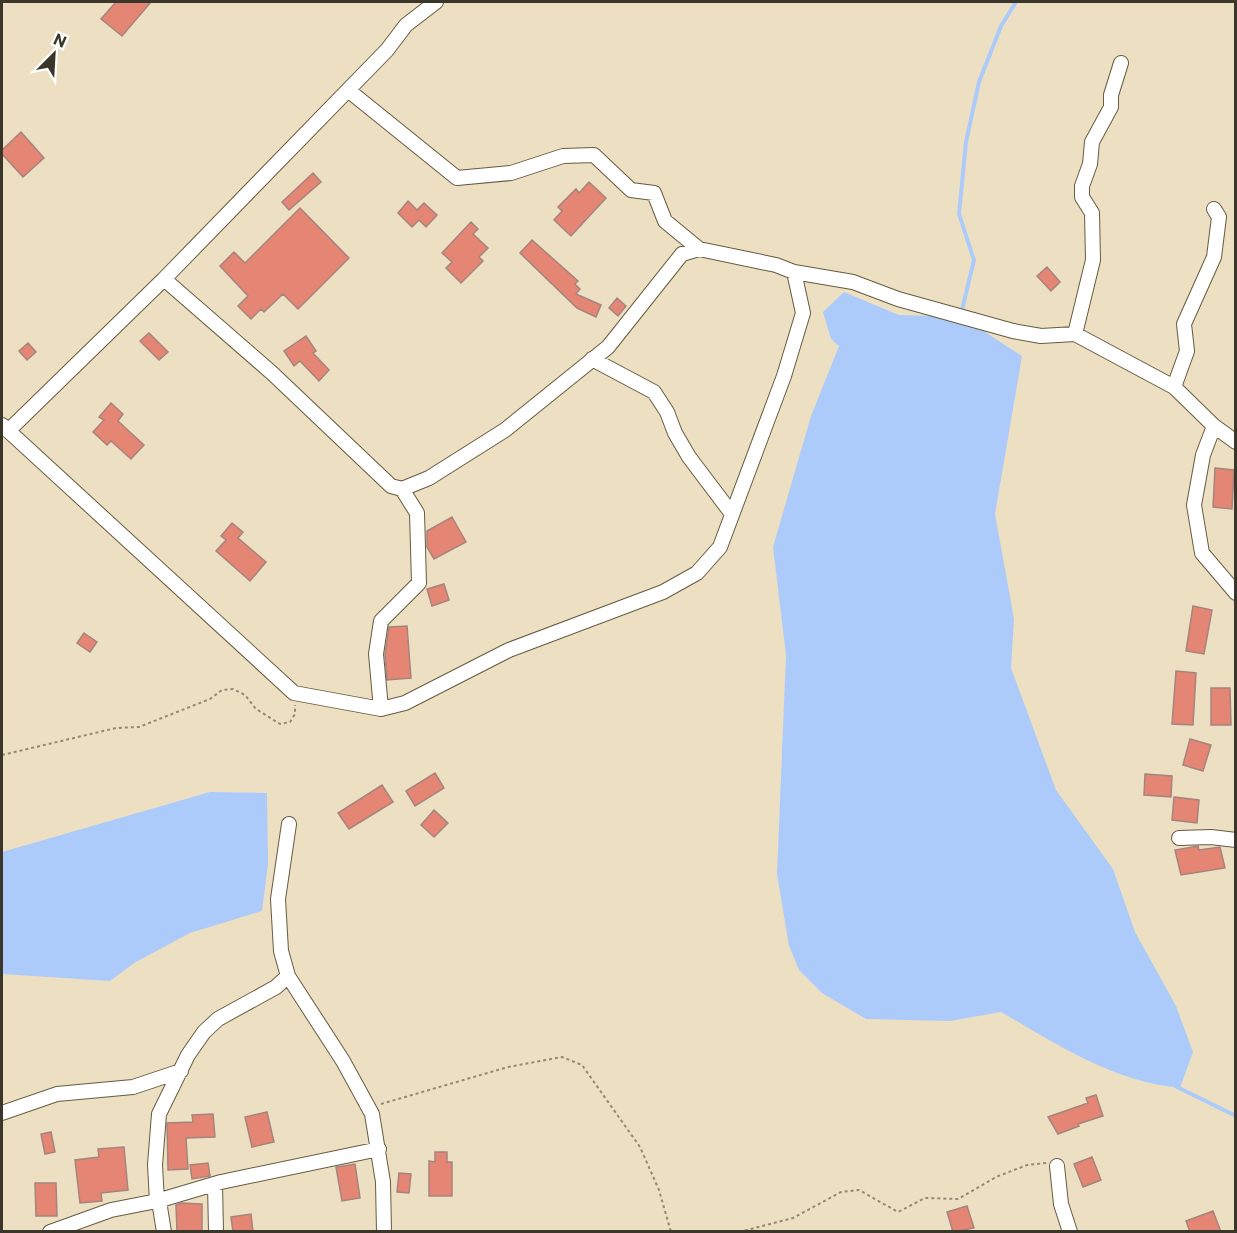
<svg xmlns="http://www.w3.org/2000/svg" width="1237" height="1233" viewBox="0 0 1237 1233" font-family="Commissioner,sans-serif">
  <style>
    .water { fill: #accbfa }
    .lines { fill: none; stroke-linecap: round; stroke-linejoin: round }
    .stream { stroke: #accbfa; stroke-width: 4 }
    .building { fill: #e58573; stroke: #a6847e; stroke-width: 1.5 }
    .minor-casing { stroke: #665b40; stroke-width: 16 }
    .path { stroke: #928975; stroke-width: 2; stroke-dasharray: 3 3; stroke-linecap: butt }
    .minor { stroke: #fff; stroke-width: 14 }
  </style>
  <rect width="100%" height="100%" fill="#ede0c2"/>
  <path class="water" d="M844,292L899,315L936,316L982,330L1022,356L995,514L1014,619L1011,668L1056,790L1113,869L1135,932L1176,1006L1193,1052L1180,1088C1114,1082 1056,1044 1001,1012L950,1021L866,1019L822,993L799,970L789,946L777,874L786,655L773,547L811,416L839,346L831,339L823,312Z
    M210,792L267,793L268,864L262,911L190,933L134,963L110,981L2,974V852Z"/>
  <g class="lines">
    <path class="stream" d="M961,314L974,260L959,214L966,142L979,82L1001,26L1016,2
      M1177,1087L1236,1116"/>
  </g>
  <path class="building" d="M116,2H151L122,36L101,19Z
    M21,132L44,158L23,177L2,154V150Z
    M313,173L321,182L289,210L282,202Z
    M589,182L606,198L571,236L554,220L562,211L558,207L576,189L579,193Z
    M408,201L417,210L424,203L437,215L426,227L419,220L412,227L398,213Z
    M300,208L349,258L298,309L283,294L264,312L261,309L251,319L238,306L248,296L220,266L234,252L245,263Z
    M471,222L478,229L473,234L488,248L479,257L483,261L461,283L446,268L452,262L442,253Z
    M532,240L578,281L575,284L580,289L576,294L601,305L596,317L577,308L520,253Z
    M1047,267L1060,282L1051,291L1037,276Z
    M617,298L626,306L618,316L609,308Z
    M149,333L168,352L159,360L140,341Z
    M306,336L316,351L313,353L329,370L319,381L300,361L294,366L284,351Z
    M28,343L36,352L27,360L19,351Z
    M111,403L123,414L118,421L144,445L131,459L111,441L107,445L93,432L104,420L99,417Z
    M1215,468L1234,470L1232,509L1213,507Z
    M452,517L466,542L434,559L427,547V531Z
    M232,523L243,532L238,538L266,562L250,581L216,551L226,540L221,536Z
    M444,584L449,600L432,606L427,589Z
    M1193,606L1212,610L1204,654L1186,651Z
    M407,626L411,678L387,680L385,654L389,627Z
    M84,633L97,642L90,652L77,643Z
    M1176,671L1196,673L1193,725L1172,724Z
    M1211,688H1230L1231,725H1211Z
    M1190,739L1211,745L1203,771L1183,765Z
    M435,773L444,788L415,806L406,791Z
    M1145,774L1172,776L1171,797L1144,795Z
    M382,785L393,802L349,829L338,813Z
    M1174,797L1199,800L1197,823L1172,820Z
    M434,810L448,823L434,837L421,825Z
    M1198,846L1199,850L1220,847L1225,868L1181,875L1175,850Z
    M1096,1095L1103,1116L1078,1124L1079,1126L1058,1134L1048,1117L1088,1103L1086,1098Z
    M267,1112L274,1142L252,1147L245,1117Z
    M213,1114L215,1137L186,1138L188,1169L168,1170L167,1123L193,1122L192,1115Z
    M51,1132L55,1152L45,1154L41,1134Z
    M124,1147L128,1190L101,1193L102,1201L80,1203L75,1160L99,1157L98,1149Z
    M435,1152H447V1162H452V1196H429V1161L435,1162Z
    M1092,1157L1101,1180L1083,1187L1074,1164Z
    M208,1163L210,1176L192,1179L190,1165Z
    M355,1164L360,1198L342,1201L336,1167Z
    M399,1173L411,1174L409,1193L397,1192Z
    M35,1183H56L57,1216H36Z
    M182,1203L202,1204V1232H177L176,1205Z
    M967,1206L974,1228L953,1232L947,1212Z
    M1213,1211L1221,1232H1190L1186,1221Z
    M251,1214L253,1232H233L231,1217Z"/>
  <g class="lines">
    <defs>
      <path id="minor" d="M348,90L457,178L511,173L563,156L594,155L631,190L654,193L665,221L699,249
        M164,279L272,373L391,486L402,489L429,478L505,430L608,347L682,254L699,249L776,265L794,272L853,282L898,299L1013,331L1041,336L1075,334L1174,387L1214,426L1236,442
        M1075,334L1093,260L1092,213L1082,197V186L1090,164L1092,142L1111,107V95L1121,63
        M592,359L654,392L667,412L675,433L689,457L732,514
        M1174,387L1187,351L1184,324L1214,257L1219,217L1214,209
        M2,425L294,693L381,709L405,703L509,650L663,592L697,573L720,547L784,376L803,313L794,272
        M1214,426L1203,455L1194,505L1202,553L1236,593
        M8,431L164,279L387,50L406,25L436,2
        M381,709L376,654L381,621L419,583L417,513L402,489
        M289,824L278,899L281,951L288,976L343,1061L372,1114L383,1182L384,1232
        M1179,838L1211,837L1236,840
        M2,1113L57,1094L133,1087L181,1071
        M1057,1166L1061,1204L1070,1232
        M215,1184L216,1232
        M157,1201L221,1182L379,1149
        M159,1201L164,1232
        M50,1232L111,1210L157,1201L155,1165L159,1114L188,1055L204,1032L218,1019L276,987L288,976"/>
    </defs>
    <use href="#minor" class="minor-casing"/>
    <path class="path" d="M2,755L116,728L139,727L210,699L222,690L233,689L245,695L256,709L280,724L290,722L295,714V705
      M381,1104L508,1067L562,1057L582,1065L640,1147L659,1190L671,1232
      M739,1232L793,1218L841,1192L859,1190L898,1212L925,1198L958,1199L996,1177L1027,1165L1046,1163"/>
    <use href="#minor" class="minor"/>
  </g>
  <rect width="1237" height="1233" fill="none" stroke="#3b362a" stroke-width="6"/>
  <g transform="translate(54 54) rotate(24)" stroke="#ffffff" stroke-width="4.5" paint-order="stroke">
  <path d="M0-4.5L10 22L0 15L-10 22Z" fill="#3b362a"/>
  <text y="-9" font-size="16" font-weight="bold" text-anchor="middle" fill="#3b362a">N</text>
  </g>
</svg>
